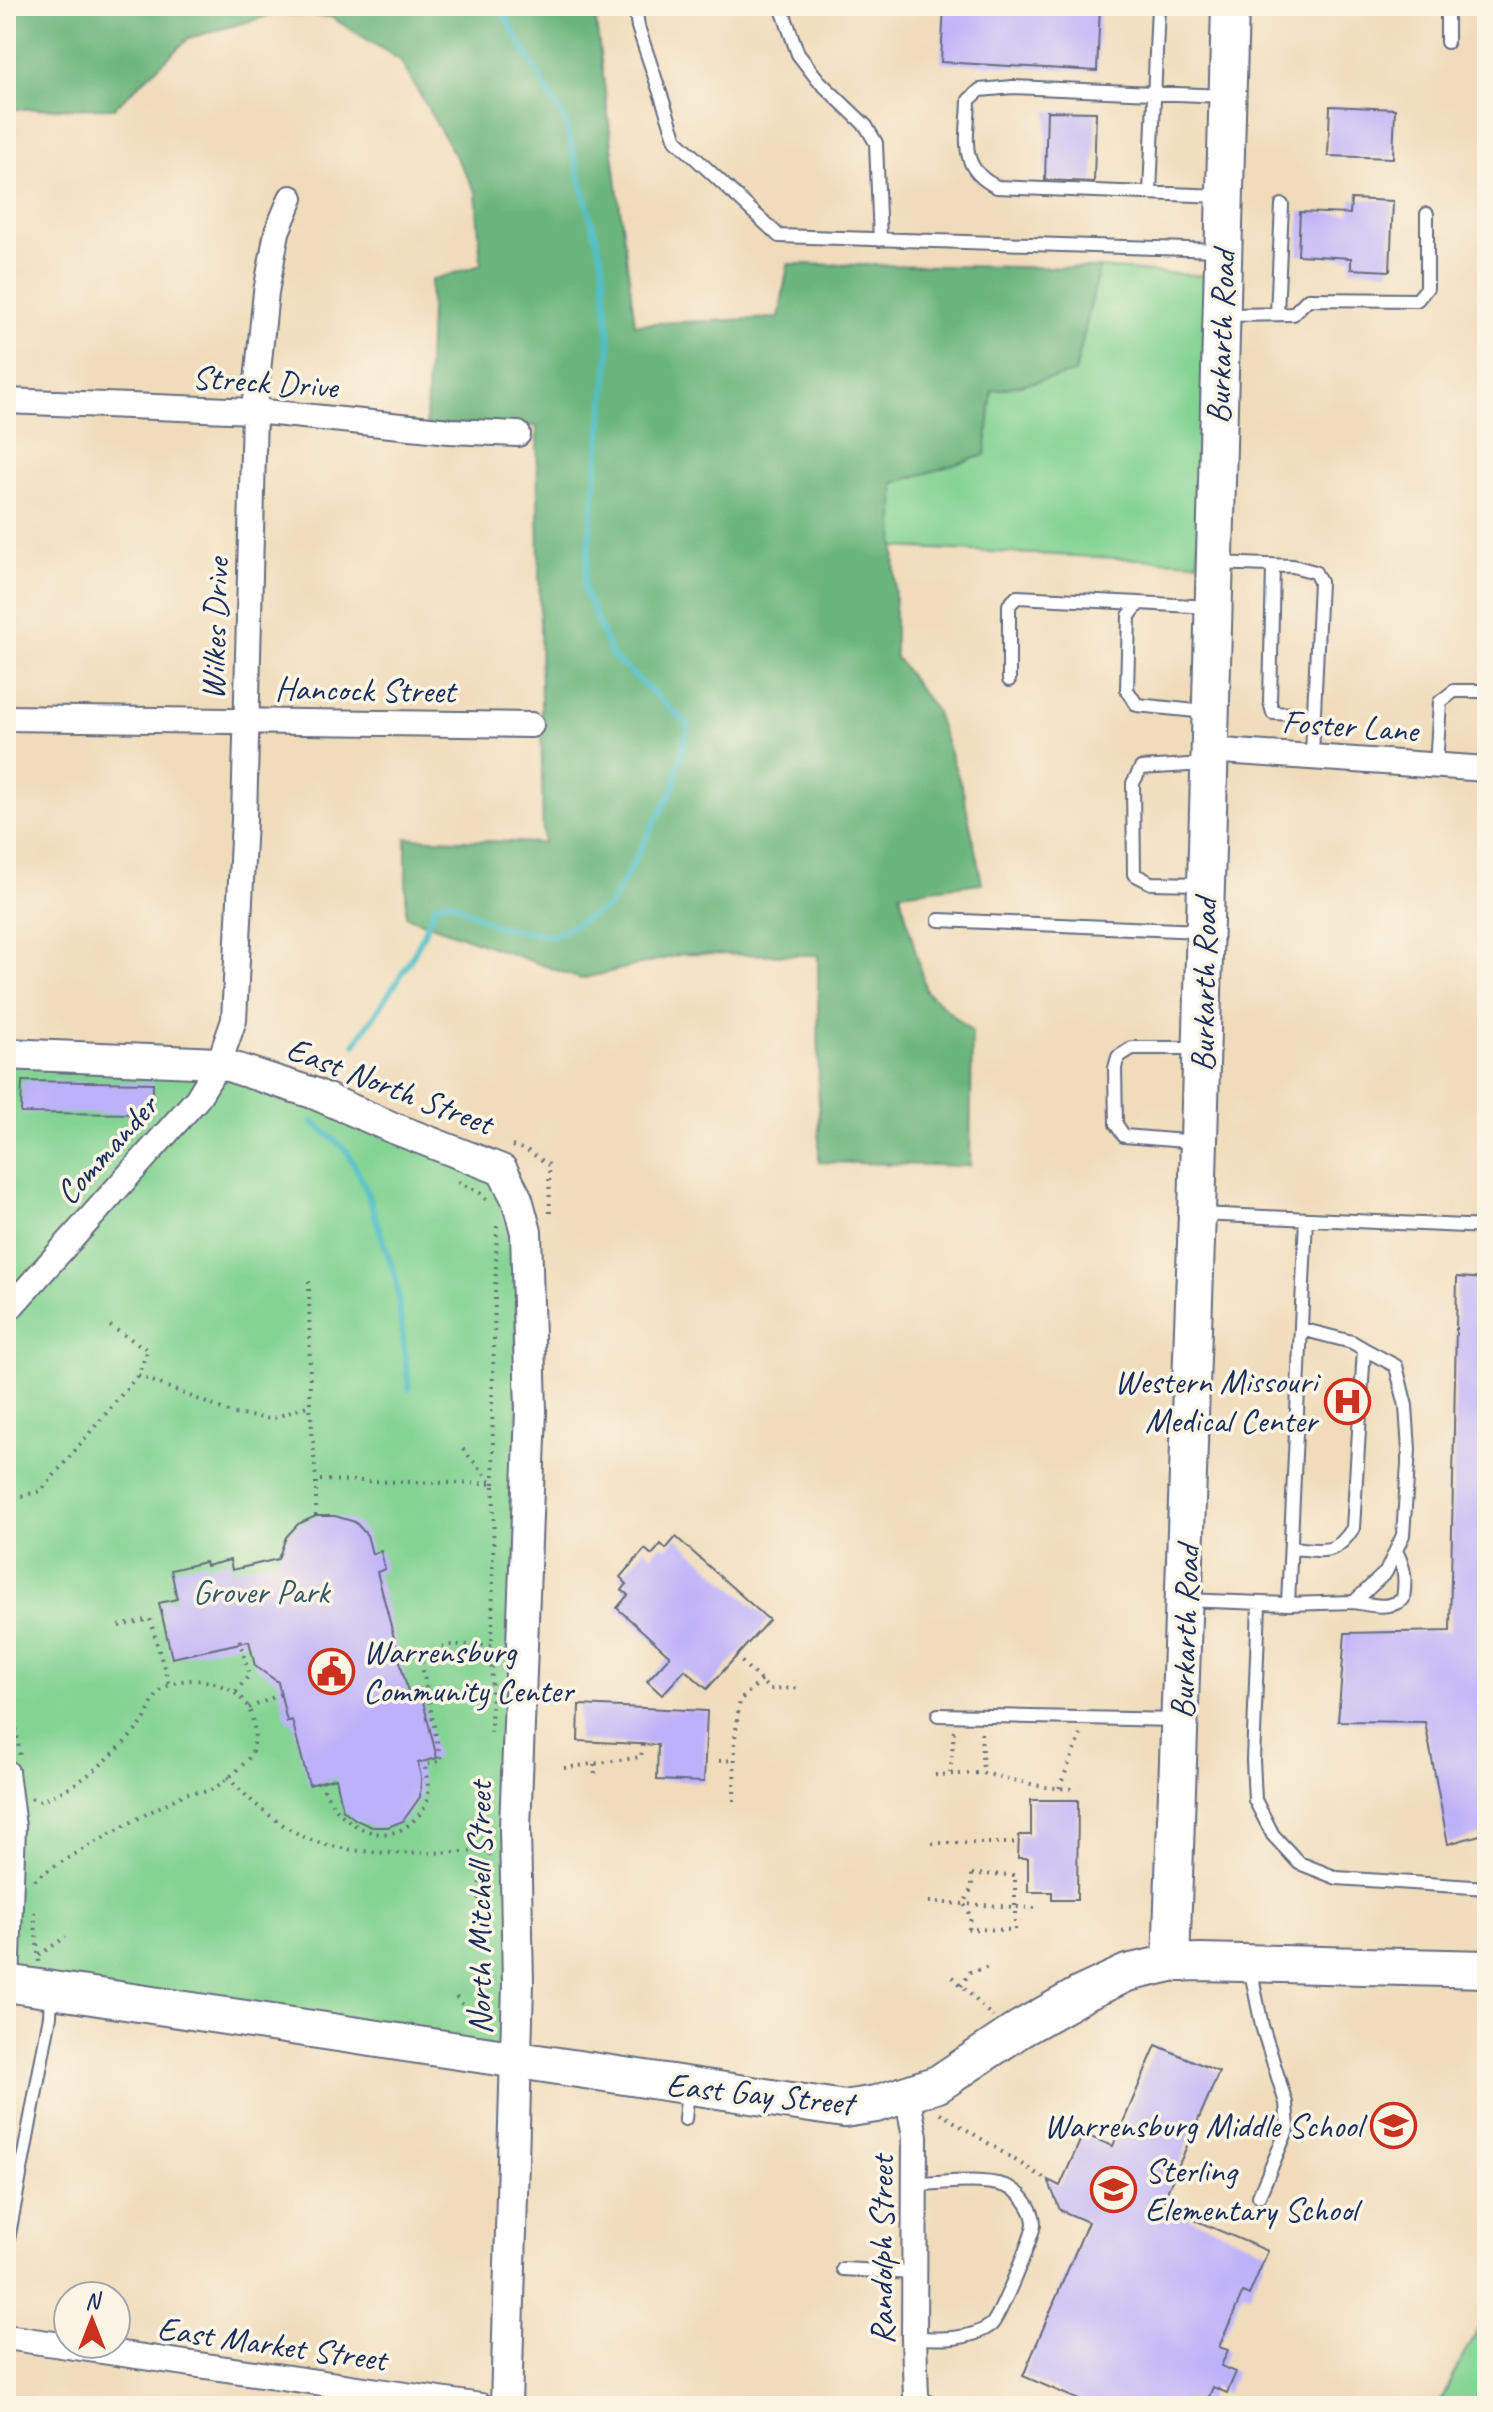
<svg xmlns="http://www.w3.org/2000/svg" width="1493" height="2412" viewBox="0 0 1493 2412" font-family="Caveat,sans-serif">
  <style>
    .green { fill: #83d393; stroke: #4f8178; stroke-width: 2 }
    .forest { fill: #6ab57d; stroke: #42726e; stroke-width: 2 }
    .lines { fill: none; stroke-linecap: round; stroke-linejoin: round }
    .stream { stroke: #51bfc7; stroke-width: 6 }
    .building { fill: #bdb1f9 }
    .service-casing { stroke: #666c7f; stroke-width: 16 }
    .minor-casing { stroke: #666c7f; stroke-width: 28 }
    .tertiary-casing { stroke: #666c7f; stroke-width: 34 }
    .secondary-casing { stroke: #666c7f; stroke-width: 40 }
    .path { stroke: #666c7f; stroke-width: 4; stroke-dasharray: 2 6; stroke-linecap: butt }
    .service { stroke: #fff; stroke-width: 12 }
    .minor { stroke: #fff; stroke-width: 24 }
    .tertiary { stroke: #fff; stroke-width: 30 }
    .secondary { stroke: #fff; stroke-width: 36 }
    .labels { text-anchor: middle; stroke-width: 7; stroke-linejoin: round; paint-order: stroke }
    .street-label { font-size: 34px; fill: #1b2f5e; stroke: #fcf5e5 }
    .poi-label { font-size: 34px; fill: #1b2f5e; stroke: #fcf5e5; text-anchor: end }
    .park-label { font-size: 34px; fill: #35586b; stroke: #fcf5e5 }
  </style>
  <rect width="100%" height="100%" fill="#fcf5e5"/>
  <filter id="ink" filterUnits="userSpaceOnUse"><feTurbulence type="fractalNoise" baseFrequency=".0125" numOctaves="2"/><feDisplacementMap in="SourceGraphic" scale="16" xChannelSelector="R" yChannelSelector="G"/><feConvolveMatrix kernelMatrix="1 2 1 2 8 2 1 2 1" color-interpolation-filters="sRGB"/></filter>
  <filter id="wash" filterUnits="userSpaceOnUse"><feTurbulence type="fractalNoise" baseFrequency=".006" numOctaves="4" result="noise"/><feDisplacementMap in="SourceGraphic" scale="32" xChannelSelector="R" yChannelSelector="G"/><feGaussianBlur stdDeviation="1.8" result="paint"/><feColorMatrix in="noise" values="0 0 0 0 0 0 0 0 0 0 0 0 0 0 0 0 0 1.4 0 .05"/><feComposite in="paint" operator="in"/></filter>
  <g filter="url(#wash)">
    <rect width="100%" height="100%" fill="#f0dcbb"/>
    <path class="green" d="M1099,268L1207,276L1198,562L894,547V482L985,455L991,391L1075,372Z
      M6,1062L219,1063L459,1153L517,1199L516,2060L6,1983Z
      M1487,2312V2377L1472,2406H1438Z"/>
    <path class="forest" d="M6,6H594L635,324L779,318L788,264L1099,268L1075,373L992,391L985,455L894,483L895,656L935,710L963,791L982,883L900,893L926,991L972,1032L970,1166L819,1162L818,955L683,954L581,979L406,916V838L543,843L537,426L426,425L431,280L481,265L476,192L400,60L331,17L275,14L189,38L114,108L6,109Z"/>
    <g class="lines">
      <path class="stream" d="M355,1044C384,1000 419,956 435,905L450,901L495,926L553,936L610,906L674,787L688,724L612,656L584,589L610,348L603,263L564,119L499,6
        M313,1122L347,1151L365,1186L396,1279L409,1389"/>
    </g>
    <g id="blocks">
      <path class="building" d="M944,6H1100L1097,71L941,62Z
        M1330,106L1395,109L1393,158L1328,156Z
        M1047,111L1096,112L1094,182L1045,180Z
        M1351,199L1393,201L1390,271L1351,269V258L1298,255L1300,212L1350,214Z
        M22,1081L153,1083V1114L21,1113Z
        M1457,1277L1487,1279V1833L1448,1844L1425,1722L1338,1721L1345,1633L1450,1631Z
        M316,1516H335L355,1522L367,1535L372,1554L381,1551L385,1569L377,1572L408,1692L420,1689L437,1758L418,1763L421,1777L420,1797L403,1821L388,1827H372L356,1820L343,1810L336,1778L309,1785L292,1720L287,1722L278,1682L255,1666L249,1641L172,1658L159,1603L177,1599L171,1570L205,1562L206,1566L230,1560L232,1570L278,1559L286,1537L298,1524Z
        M676,1537L769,1620L707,1689L685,1670L662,1695L647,1681L670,1656L617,1608L628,1595L622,1590L627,1584L620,1577L645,1549L652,1555L661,1544L666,1549Z
        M579,1705L707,1711L704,1782L657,1780L658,1745L578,1741Z
        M1031,1800H1078L1077,1900H1052V1892H1028V1858H1018L1019,1835H1031Z
        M1156,2045L1219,2072L1161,2206L1268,2251L1249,2295L1243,2292L1219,2347L1228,2350L1221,2366L1236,2372L1227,2393L1213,2387L1205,2406H1093L1023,2376L1088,2222L1060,2210L1048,2180L1060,2186L1083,2134L1113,2146Z"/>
    </g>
  </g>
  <g filter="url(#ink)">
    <use href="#blocks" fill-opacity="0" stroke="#666c7f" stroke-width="2"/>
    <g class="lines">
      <defs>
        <path id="service" d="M635,6L638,27L676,140L779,236L1219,250
          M781,6L798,54L818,80L866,126L876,143L880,240
          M1447,6V42
          M1150,193L1158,6
          M1221,196L997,187C957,168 968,138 969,100L980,90L1013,87L1224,96
          M1277,314L1282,205
          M1224,315L1293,314L1308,299L1417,300L1427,288V214
          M1216,563L1293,566L1315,572L1320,582L1312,755
          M1273,567L1270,702L1273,713L1314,715
          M1009,680V605L1017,597L1139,603
          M1206,712L1137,705L1127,690L1129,616L1139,603L1210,607
          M1436,766L1440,702L1454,691H1487
          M1201,884L1151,883L1134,874L1133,783L1141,768L1205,764
          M939,920L1201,931
          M1197,1142L1124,1136L1116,1124L1115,1068L1118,1057L1132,1048H1198
          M1200,1214L1487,1227
          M1291,1548C1322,1550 1335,1557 1353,1528L1364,1349L1352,1342L1301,1329
          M1185,1600L1288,1604L1306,1219
          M1354,1602C1372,1605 1388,1610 1403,1599C1406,1579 1405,1568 1396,1551
          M1259,1604L1253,1760L1255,1800L1273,1835L1299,1863L1337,1878L1487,1888
          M1288,1604L1354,1602L1386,1572L1403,1535L1409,1450L1406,1406L1396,1366L1364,1349
          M938,1715L1177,1720
          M1250,1967L1262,2026L1286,2103L1288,2128L1259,2196
          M685,2119L688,2090
          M6,2250L50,2016L51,1994
          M843,2269L914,2273
          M914,2338C938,2339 970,2341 991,2325C999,2318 1033,2236 1034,2224C1034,2211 1023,2195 1012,2189C990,2176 940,2184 914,2184
          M916,2397L940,2406"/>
        <path id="minor" d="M6,401L254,411L450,431L518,434
          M6,718L531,725
          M1208,750L1487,769
          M6,1312L197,1099L219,1063L234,1020L244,820L254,411L266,292L277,232L291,198
          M6,1772L13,1827L7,1983
          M907,2095L915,2136L914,2338L916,2397L914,2406
          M6,2337L481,2406"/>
        <path id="tertiary" d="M6,1054L219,1063L313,1093L391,1127L502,1170L517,1199L526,1232L531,1411L515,1828L518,1984L506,2406"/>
        <path id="secondary" d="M1171,1963L1197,1213L1230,6
          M6,1983L844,2109L876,2104L938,2084L1020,2029L1082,1994L1127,1973L1171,1963L1200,1962L1487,1969"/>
      </defs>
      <use href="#service" class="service-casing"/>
      <use href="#minor" class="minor-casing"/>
      <use href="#tertiary" class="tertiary-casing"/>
      <use href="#secondary" class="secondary-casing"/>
      <path class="path" d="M512,1146L528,1151L549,1165L550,1219
        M458,1182L480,1193L490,1204
        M309,1281L310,1405L316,1480
        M110,1326L148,1350L138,1375L234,1414L271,1419L310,1405
        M463,1449L493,1484
        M494,1484L492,1409L497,1226
        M6,1500L41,1491L138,1375
        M316,1516V1480L494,1484L492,1645
        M119,1626L150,1619L169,1685
        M736,1656L769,1689L799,1688
        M6,1674L11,1689L20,1757
        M236,1692L249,1675L239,1638
        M249,1708L281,1694
        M981,1733L983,1773
        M719,1761L735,1760
        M594,1764L595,1777
        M564,1768L641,1757L643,1744
        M950,1773L954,1732H956
        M935,1775L983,1773L1044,1787L1072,1789
        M228,1777C249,1801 286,1832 317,1842C372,1859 434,1852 490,1851L486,1871L480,1875L479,1902L493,1913
        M321,1781C332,1820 383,1855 416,1818C422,1812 427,1804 428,1796C429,1786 426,1775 425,1765L441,1761L420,1656L449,1645H492L491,1737
        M1059,1788L1081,1735
        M31,1798L38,1801C77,1790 113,1756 140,1726C149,1715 151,1699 162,1690C184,1670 234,1682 248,1707C256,1722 258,1746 248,1759C242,1767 219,1787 210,1790C201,1794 190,1790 181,1796C132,1821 84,1848 37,1877L33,1883
        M734,1801L735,1737L740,1700L762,1680
        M932,1843H1019
        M972,1874L1015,1875V1930L969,1929L971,1916L964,1904L972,1887Z
        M929,1902L1035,1908
        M34,1912L39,1962
        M39,1955L66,1937
        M953,1977L993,2017
        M961,1986L970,1972L989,1967
        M456,1997L478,2022L489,2014L490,1974
        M940,2113L1047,2180"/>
      <use href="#service" class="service"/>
      <use href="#minor" class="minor"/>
      <use href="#tertiary" class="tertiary"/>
      <use href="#secondary" class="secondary"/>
    </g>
  </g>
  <defs>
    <symbol id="hospital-ring" viewBox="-11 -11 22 22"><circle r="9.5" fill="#fcf5e5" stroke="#c8321e" stroke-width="1.5"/><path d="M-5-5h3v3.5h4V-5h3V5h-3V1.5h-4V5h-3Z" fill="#c8321e"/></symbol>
    <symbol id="civic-ring" viewBox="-11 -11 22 22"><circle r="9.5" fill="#fcf5e5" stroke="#c8321e" stroke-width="1.5"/><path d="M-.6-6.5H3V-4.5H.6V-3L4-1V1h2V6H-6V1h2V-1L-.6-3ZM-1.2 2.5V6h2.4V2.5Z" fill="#c8321e"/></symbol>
    <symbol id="school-ring" viewBox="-11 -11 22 22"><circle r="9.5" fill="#fcf5e5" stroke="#c8321e" stroke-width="1.5"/><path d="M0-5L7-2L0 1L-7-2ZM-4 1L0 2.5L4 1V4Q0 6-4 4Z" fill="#c8321e"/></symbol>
  </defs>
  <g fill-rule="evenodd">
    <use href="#hospital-ring" x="1322" y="1376" width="51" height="51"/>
    <use href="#civic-ring" x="306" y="1646" width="51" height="51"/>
    <use href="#school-ring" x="1368" y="2100" width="51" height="51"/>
    <use href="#school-ring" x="1088" y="2164" width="51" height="51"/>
  </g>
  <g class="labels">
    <g class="street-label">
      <text transform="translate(1220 337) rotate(-88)" y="12">Burkarth Road</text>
      <text transform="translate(265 381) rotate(4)" y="12">Streck Drive</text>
      <text transform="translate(214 629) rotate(-88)" y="12">Wilkes Drive</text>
      <text transform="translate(365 689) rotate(1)" y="12">Hancock Street</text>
      <text transform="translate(1350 725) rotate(4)" y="12">Foster Lane</text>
      <text transform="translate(1203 985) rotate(-89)" y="12">Burkarth Road</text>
      <text transform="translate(390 1085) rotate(21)" y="12">East North Street</text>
      <text transform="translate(106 1149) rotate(-48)" y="12">Commander</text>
      <text transform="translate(1184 1632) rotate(-88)" y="12">Burkarth Road</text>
      <text transform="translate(479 1908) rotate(-90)" y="12">North Mitchell Street</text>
      <text transform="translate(760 2093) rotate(6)" y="12">East Gay Street</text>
      <text transform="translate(881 2250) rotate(-90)" y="12">Randolph Street</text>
      <text transform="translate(272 2343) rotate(8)" y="12">East Market Street</text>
    </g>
    <g class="poi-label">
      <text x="1317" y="1393">Western Missouri<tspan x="1317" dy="39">Medical Center</tspan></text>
      <text x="363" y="1663" text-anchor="start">Warrensburg<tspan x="363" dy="39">Community Center</tspan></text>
      <text x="1362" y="2137">Warrensburg Middle School</text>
      <text x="1145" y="2182" text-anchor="start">Sterling<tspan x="1145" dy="39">Elementary School</tspan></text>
    </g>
    <g class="park-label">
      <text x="261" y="1603">Grover Park</text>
    </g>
  </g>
  <rect width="1493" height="2412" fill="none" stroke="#fcf5e5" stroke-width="32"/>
  <g transform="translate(92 2320)"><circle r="38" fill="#fcf5e5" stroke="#a2a6af" stroke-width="2"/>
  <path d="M0-6L14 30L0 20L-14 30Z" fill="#c8321e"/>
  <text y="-12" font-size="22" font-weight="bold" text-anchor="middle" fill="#1b2f5e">N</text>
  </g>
</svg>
